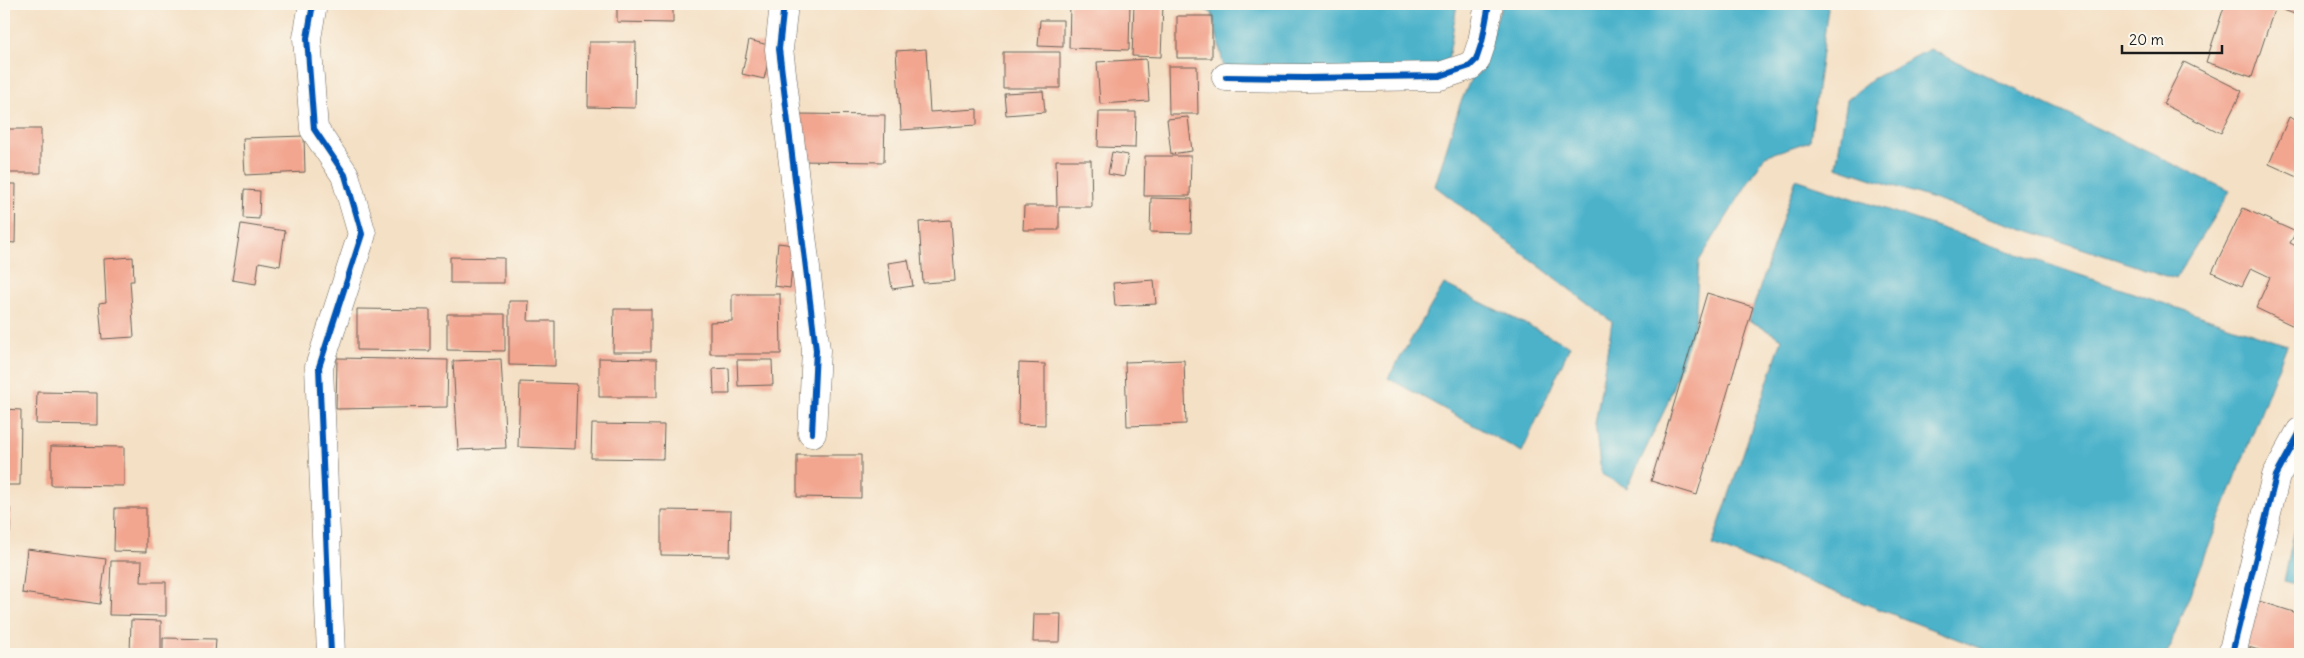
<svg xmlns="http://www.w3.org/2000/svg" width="2304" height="658" viewBox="0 0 2304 658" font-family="Delius,sans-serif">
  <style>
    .water { fill: #4bb2ca; stroke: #346773 }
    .building { fill: #f2a58f }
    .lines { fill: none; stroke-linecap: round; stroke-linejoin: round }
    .minor-casing { stroke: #686157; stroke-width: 29 }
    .minor { stroke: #fff; stroke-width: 28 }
    .cycleway-casing { stroke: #fbf7ec; stroke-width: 9 }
    .cycleway { stroke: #0057b8; stroke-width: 6 }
  </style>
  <rect width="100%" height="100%" fill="#fbf7ec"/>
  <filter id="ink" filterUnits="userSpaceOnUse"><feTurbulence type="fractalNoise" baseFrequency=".02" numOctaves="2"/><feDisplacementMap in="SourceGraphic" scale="10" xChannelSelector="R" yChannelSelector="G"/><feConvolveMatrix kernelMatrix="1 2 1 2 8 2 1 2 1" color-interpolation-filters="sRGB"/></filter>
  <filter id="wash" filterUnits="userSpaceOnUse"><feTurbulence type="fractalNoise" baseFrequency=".0096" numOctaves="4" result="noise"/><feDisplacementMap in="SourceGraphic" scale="20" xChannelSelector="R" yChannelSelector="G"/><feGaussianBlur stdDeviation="1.12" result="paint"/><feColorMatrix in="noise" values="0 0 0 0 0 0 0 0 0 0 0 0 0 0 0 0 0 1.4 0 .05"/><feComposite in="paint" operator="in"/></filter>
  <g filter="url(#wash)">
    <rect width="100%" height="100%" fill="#f4e0c5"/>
    <path class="water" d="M1193,4H1457L1446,74L1224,69L1212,13Z
      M1503,4H1823L1828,8L1810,141L1765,156L1699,261L1695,323L1666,407L1627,488L1601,474L1595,424L1612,322L1435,186L1460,104Z
      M1930,49L2230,191L2175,279L1836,167L1847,100L1872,79Z
      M1796,179L2287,345L2167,654H1996L1712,545L1782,339L1749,320Z
      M1444,284L1570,346L1522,452L1388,378Z
      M2300,505V586L2284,581Z"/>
    <g id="blocks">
      <path class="building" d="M617,4H673V23L617,22Z
        M1070,4H1130L1129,50L1069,48Z
        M1134,4H1163L1161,57L1132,56Z
        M2225,4H2300V16L2275,7L2252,77L2206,62Z
        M1177,16H1212V58H1177Z
        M1040,20H1063V47L1038,46Z
        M749,40L772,46L764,79L742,74Z
        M589,42H636L635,108L588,107Z
        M926,49L930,112L977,109V125L901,130L896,51Z
        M1003,52H1060V88H1003Z
        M1146,59L1149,101L1100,104L1097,62Z
        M2184,62L2242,91L2221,133L2163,104Z
        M1168,66H1197L1198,114H1169Z
        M1043,91L1045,112L1006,115L1004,93Z
        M1099,112H1136L1135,148L1098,147Z
        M797,114L885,115L884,162L796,161Z
        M1188,117L1192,151L1171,154L1167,119Z
        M2289,117L2300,122V178L2269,164Z
        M4,129H41V173H4Z
        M304,136L305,172L245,175L243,138Z
        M1112,152L1128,155L1124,177L1108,174Z
        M1145,156H1191L1190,196H1144Z
        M1056,160H1091L1092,207H1059V230H1023L1024,206H1057Z
        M4,184H16L15,243L4,242Z
        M244,190L260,191L259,219L243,218Z
        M1151,198L1192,199L1191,233L1150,232Z
        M2243,208L2296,232L2290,243L2300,248V329L2256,308L2270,277L2251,268L2242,286L2212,272Z
        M951,220L955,281L923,283L919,222Z
        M241,224L285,231L280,266L259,262L256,284L232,280Z
        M778,243L794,245L790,288L774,286Z
        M133,257L134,281H130L134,337L102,339L99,303L106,302L104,259Z
        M450,257L504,258V283H450Z
        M908,260L913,286L892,289L888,263Z
        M1154,280L1156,304L1115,306L1113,283Z
        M1707,293L1753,307L1697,495L1651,481Z
        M732,294H780L781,354H710V322L732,321Z
        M509,301H529L528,321H555V366L509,365Z
        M357,309L430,310V351L357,350Z
        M614,309H651V352H613Z
        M447,314H505V351L447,350Z
        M337,358L448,360L447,407L336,409Z
        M599,358L657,359V397H599Z
        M501,359L506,448L458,450L453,361Z
        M737,360H772L773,385L738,386Z
        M1184,360L1186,424L1127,426L1125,362Z
        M1019,363L1045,364V425L1018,424Z
        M729,368L730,394H714L713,369Z
        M520,382L577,384L575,449L518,447Z
        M37,392L97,393V425L36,424Z
        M4,409L21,410L20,485H4Z
        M592,424L664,425L663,459L591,458Z
        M51,446L124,447V486L51,485Z
        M797,455H861V498L797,497Z
        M4,508H10V533H4Z
        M115,508H146V552L114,551Z
        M661,510L731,511L730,556L661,555Z
        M27,549L106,559L100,604L22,593Z
        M111,561H142L141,582H166V616L109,615Z
        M2259,601L2300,614V654H2272L2245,646Z
        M1034,614H1061L1060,642H1033Z
        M131,620L161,621V654H130Z
        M163,638L216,639L215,654H163Z"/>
    </g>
  </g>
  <g filter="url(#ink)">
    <use href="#blocks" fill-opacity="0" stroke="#686157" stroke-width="1"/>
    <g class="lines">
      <defs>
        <path id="minor" d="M313,4L307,38L314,129L345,175L362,234L319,367L331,654
          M784,4L779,49L816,350L812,433
          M1226,77L1305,78L1440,76L1470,66L1476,60L1482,42L1489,4
          M2232,654L2276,476L2300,432"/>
      </defs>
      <use href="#minor" class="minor-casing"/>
      <use href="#minor" class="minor"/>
      <defs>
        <path id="cycleway" d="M313,4L307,38L314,129L345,175L362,234L319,367L331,654
          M784,4L779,49L816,350L812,433
          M1226,77L1305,78L1440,76L1470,66L1476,60L1482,42L1489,4
          M2232,654L2276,476L2300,432"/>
      </defs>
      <use href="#cycleway" class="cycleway-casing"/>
      <use href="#cycleway" class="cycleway"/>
    </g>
  </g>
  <rect width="2304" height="658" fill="none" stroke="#fbf7ec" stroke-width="20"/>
  <path d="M2122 45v8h100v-8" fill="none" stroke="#1c1c1c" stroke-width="2.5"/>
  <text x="2129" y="45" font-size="15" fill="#1c1c1c" stroke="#fbf7ec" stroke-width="4" paint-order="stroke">20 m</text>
</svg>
